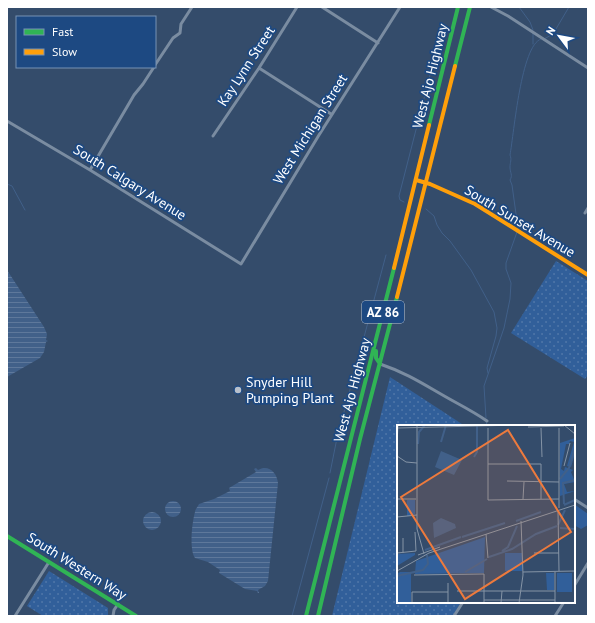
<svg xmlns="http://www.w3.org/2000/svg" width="595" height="623" viewBox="0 0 595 623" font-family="'PT Sans',sans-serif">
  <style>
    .grass { fill: #315f9a }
    .park { fill: url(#park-dots) }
    .water { fill: url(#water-rules) }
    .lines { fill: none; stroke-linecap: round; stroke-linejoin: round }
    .stream { stroke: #416089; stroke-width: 1 }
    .street { stroke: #7a8ca1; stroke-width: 3 }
    .fast { stroke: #30b455; stroke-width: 4 }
    .slow { stroke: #ff9f0a; stroke-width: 4 }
    .poi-dot { fill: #b8c0cb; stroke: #1d4982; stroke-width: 1.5 }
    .labels { text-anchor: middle; stroke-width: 3.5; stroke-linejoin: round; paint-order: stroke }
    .shield { fill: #1d4982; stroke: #bbc8da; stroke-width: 1 }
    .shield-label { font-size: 13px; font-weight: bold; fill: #fff }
    .street-label { font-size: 14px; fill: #fff; stroke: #1d4982 }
    .poi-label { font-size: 14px; fill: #fff; stroke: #1d4982; text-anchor: start }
    .inset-river { fill: none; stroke: #416089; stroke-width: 2 }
    .inset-road { fill: none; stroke: #8594a6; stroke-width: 1 }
    .view { fill: #ed7a3d; fill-opacity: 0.15; stroke: #ed7a3d; stroke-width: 2 }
    .inset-edge { fill: none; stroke: #fff; stroke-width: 2 }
  </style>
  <defs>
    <pattern id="park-dots" width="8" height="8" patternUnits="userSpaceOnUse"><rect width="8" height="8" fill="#315f9a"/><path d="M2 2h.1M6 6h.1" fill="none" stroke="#5077a9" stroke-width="1.8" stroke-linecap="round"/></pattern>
    <pattern id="water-rules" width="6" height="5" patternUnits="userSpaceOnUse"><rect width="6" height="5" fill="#416089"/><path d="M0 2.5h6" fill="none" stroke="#5e789b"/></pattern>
  </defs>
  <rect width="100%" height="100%" fill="#344c6b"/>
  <path class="grass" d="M574,504L588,514V525L581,529L574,525Z"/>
  <path class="park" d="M556,261L588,281V375L585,379L511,333Z
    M390,377L465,426H398V602H461L453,616H332Z
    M49,571L108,608V616H43L27,606Z"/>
  <path class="water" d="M7,270L44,327L47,334L46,340L48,341L46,342L44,352L40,358L7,377Z
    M256,468L258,470C268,464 277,472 278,483L268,581L265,586L258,590L259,593H258L257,591L245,589L219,573L220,570L208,562L195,558C189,549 192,523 195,512C195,509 198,507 199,504L214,499L230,491L229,488L256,472L254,469Z
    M165 509a8 8 0 1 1 16 0a8 8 0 1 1-16 0Z
    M143 521a9 9 0 1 1 18 0a9 9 0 1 1-18 0Z"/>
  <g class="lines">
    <path class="stream" d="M519,7L530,22L533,30
      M544,39L553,34L569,7
      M533,44V33
      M7,184L12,186L25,210
      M404,202L400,200L399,196L430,75
      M426,209L434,216L437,225L442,233L450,241L471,270L494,312L497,328L496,336L487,368L488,373
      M518,229L519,223L516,214L512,185L510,180C513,175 510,173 510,167C510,162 512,160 510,155C514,133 521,45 541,39
      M486,418L484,386L504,328L510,299L511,283L506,269V263L517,232
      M486,421L487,426
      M330,473L337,438L386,255
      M292,616L329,478"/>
    <path class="street" d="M322,7L378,43
      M491,7L508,16L588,68
      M155,65L173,38L180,33L181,24L192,7
      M259,68L331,114
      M7,121L90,170L241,264L319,135L400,7
      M213,136L259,68L297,7
      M90,170L134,95L143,84L154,67
      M585,213L588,208
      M380,364C410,374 429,388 455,402C466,408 477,414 487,421
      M574,499L588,508
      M574,586L588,563
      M15,616L49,562
      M113,616L114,610L118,604
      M454,616L463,602
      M555,616L564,602"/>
    <path class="fast" d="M455,66L470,7
      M429,125L458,7
      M376,351V358L380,364
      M7,536L136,616
      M306,616L394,268
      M318,616L360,439L397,297"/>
    <path class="slow" d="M416,180L430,184L475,204L588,275
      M394,268L429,125
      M397,297L455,66"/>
  </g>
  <circle class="poi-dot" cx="238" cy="390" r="4"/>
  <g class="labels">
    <rect class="shield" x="362" y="301" width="42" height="22" rx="3"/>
    <g class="shield-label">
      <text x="383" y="317">AZ 86</text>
    </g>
    <g class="street-label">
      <text transform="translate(246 66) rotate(-57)" y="5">Kay Lynn Street</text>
      <text transform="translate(430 76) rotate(-76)" y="5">West Ajo Highway</text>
      <text transform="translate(310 129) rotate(-58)" y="5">West Michigan Street</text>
      <text transform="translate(130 182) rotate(32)" y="5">South Calgary Avenue</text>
      <text transform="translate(520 221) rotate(31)" y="5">South Sunset Avenue</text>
      <text transform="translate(352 390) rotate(-75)" y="5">West Ajo Highway</text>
      <text transform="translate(77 566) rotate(32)" y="5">South Western Way</text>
    </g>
    <g class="poi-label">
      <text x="246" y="387">Snyder Hill<tspan x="246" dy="16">Pumping Plant</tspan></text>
    </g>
  </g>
  <g transform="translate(397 425)">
    <rect width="178" height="178" fill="#344c6b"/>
    <path d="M178,13V28L174,42L170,41L177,17L173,16L172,19H169L164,44L167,46L168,42L176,45L174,47L178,57L167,59L170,67L178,66L163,71V18ZM10,75H18V89L14,91H10ZM88,112L87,148L18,149L19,136ZM18,128V130L0,141V129ZM108,128H125V146H108ZM3,147H14V178H0V149ZM149,148H157V165H150ZM160,148H175V167H160Z" fill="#315f9a"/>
    <path d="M44,26L65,35L57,50L38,42ZM44,93L58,99L59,103L37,113L36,98Z" fill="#416089"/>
    <path class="inset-river" d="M44,17L49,0M21,19L22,7L28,0M77,32L80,27V1M163,54L172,43L178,23M167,79L166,58L178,55M167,80L178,75M119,96L144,87M161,100L168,85M163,103L178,104M65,112L108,98M28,125L64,112M105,126L111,122L120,101M92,132L115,124L139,109L160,101M68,147L90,134M0,151L26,145L31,139L30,130"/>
    <path class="inset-road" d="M20,0V104L27,129M167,0L178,9M131,2L167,1M0,3L122,0M91,3V75L162,74M144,3L145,32M0,19L1,0M0,31L9,37L20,38M91,39H144V74M167,41L173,18M110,56L162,57M0,74H19M126,74L127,57M162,83V3M161,86L162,146M0,92L20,90M89,109L91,133M6,113V128M0,128L19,126L18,107M137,128H162M21,130L43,122M0,146L32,128L178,80M126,147L178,146M17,150L87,149V178M60,166H158M87,175H158M15,178V167H51M51,178V158M104,178L105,166M122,178L126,150L124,96M158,178V147"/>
    <path class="view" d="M111,5L174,107L68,174L4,72Z"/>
    <rect width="178" height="178" class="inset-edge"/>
  </g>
  <rect width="595" height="623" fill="none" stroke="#ffffff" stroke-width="16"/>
  <rect x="16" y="16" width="140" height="52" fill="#1d4982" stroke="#7792b4"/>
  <rect x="24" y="29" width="20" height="6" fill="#30b455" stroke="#7792b4"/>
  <text x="52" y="36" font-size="12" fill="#ffffff">Fast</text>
  <rect x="24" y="49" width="20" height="6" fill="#ff9f0a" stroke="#7792b4"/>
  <text x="52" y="56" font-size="12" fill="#ffffff">Slow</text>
  <g transform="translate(559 36) rotate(302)" stroke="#1d4982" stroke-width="3" paint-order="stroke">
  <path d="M0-3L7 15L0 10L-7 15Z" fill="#ffffff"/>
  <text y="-6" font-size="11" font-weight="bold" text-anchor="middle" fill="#ffffff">N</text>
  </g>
</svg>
